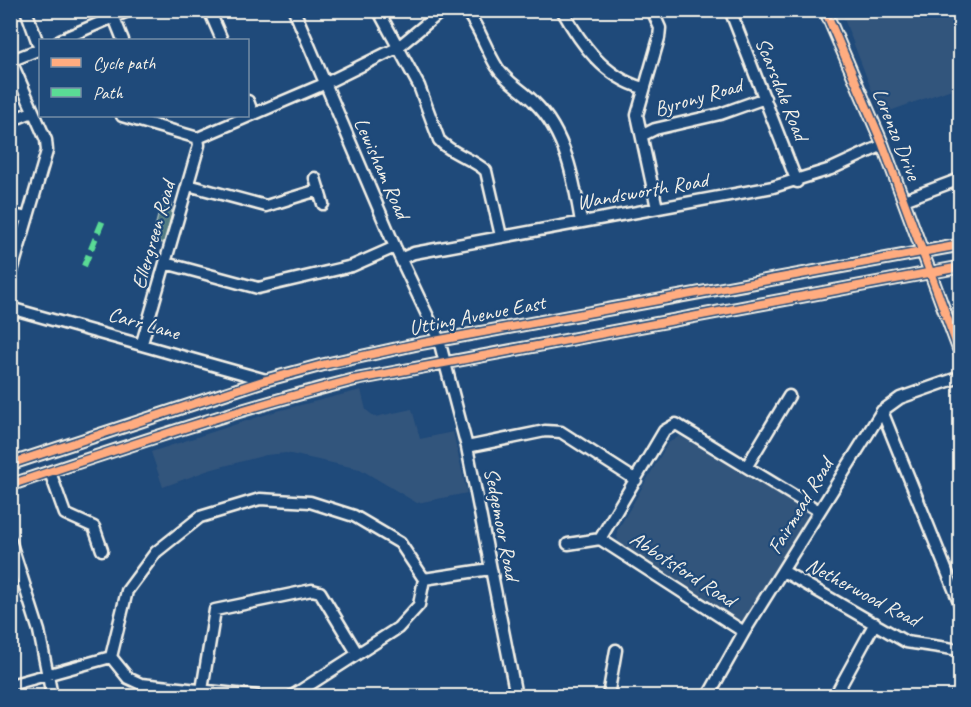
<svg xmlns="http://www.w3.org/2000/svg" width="971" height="707" viewBox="0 0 971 707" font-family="Caveat,sans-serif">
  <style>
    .built { fill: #33557c }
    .green { fill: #527c83; stroke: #a3b6b6; stroke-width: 1.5 }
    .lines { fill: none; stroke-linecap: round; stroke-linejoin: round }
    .minor-casing { stroke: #f4f1e8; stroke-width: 15 }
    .minor { stroke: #1f4a7a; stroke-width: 10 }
    .quiet { stroke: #5adb95; stroke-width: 6; stroke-dasharray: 12 6; stroke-linecap: butt }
    .cycleway-casing { stroke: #1f4a7a; stroke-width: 11 }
    .cycleway { stroke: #ffac80; stroke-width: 8 }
    .labels { text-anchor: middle; stroke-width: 4.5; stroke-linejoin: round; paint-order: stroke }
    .street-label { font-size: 21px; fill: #f4f1e8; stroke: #1f4a7a }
  </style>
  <rect width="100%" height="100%" fill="#1f4a7a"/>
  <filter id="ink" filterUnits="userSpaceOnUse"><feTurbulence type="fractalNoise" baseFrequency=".0167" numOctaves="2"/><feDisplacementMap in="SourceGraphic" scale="12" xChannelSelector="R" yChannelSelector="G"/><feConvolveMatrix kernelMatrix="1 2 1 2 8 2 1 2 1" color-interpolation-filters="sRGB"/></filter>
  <g filter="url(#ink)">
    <path class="built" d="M841,11H960V86L881,114Z
      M361,390L366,410L375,417L412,409L420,439L453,432L467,493L417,503L360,469L286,453L266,455L209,470L163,487L151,452L277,411Z
      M680,436L804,509L807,520L746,619L739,621L618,543L617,531L668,443Z"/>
    <path class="green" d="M163,197L171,204L172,214L165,244L152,239Z"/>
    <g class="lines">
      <defs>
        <path id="minor" d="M111,10L123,40
          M209,10L222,40
          M294,10L395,247L439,340L467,447L516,696
          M378,10L419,86L439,140C451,154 472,158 486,171L501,236
          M465,10C480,27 485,48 497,67C506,82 523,90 534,102C566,133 574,180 581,222
          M562,10C581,44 604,77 643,88
          M652,10L660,28L659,38L637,115L657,208
          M730,10L797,182
          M825,10L883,145L960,353
          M60,40L130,10
          M10,61L40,49L26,10
          M248,101L253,114
          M122,116L198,138L324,84L397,48L443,10
          M10,121L32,112
          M643,135L655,129L720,114L765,98
          M315,178L323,204
          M188,185L266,206L318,190
          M904,200L960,179
          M10,214L27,218
          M402,258L414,253L773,187L831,169L883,145
          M165,263L258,288L352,266L395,247
          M10,278L47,151L46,140L11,61
          M10,308L266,380
          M142,343L199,145L198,138
          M882,411L960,604
          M467,447L545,431L561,432L636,480
          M10,464L266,380L322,365L418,344L960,245
          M747,466L789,396
          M50,472L65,514L94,527L102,550
          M10,485C124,447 237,409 353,380L960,267
          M600,539L744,632
          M10,540L39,631L52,696
          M568,544L600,539L664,431L676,424L819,511
          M783,571L906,642L960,650
          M111,657L127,591L156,552L200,517L260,499L310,502L354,516L400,543L424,579
          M111,657L128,678L141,684L256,696
          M10,685L111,657
          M202,690L215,610L312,590L320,592L357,653
          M292,696L398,628L419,605L424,579L490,569
          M608,696L616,650
          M708,696L744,632L882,411L900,398L960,377
          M835,696L875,623
          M957,696L960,689"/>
      </defs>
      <use href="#minor" class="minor-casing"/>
      <use href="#minor" class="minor"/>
      <path class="quiet" d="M84,266L103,220"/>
      <defs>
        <path id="cycleway" d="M825,10L883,145L960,353
          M10,464L266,380L322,365L418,344L960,245
          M10,485C124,447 237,409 353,380L960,267"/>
      </defs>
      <use href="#cycleway" class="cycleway-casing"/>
      <use href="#cycleway" class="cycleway"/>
    </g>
  </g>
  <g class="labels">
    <g class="street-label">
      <text transform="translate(782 89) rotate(68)" y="7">Scarsdale Road</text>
      <text transform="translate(698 97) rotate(-16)" y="7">Byrony Road</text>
      <text transform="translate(897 134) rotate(68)" y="7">Lorenzo Drive</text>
      <text transform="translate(382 168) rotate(66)" y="7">Lewisham Road</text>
      <text transform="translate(642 191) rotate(-10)" y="7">Wandsworth Road</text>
      <text transform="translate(153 235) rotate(-74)" y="7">Ellergreen Road</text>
      <text transform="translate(477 315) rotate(-11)" y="7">Utting Avenue East</text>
      <text transform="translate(144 323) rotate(16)" y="7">Carr Lane</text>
      <text transform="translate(800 506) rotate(-59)" y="7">Fairmead Road</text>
      <text transform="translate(502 524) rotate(79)" y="7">Sedgemoor Road</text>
      <text transform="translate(683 569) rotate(33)" y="7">Abbotsford Road</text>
      <text transform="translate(863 592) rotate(28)" y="7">Netherwood Road</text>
    </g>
  </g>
  <rect width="971" height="707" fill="none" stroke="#1f4a7a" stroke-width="36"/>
  <rect x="18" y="18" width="935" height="671" fill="none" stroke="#f4f1e8" stroke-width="2" filter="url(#ink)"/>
  <rect x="39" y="39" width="210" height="78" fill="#1f4a7a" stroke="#748da6" stroke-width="1.5"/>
  <rect x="51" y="58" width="30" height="9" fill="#ffac80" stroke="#748da6" stroke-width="1.5"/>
  <text x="93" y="69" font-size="18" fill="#f4f1e8">Cycle path</text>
  <rect x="51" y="88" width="30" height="9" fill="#5adb95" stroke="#748da6" stroke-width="1.5"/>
  <text x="93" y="99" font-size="18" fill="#f4f1e8">Path</text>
</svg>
